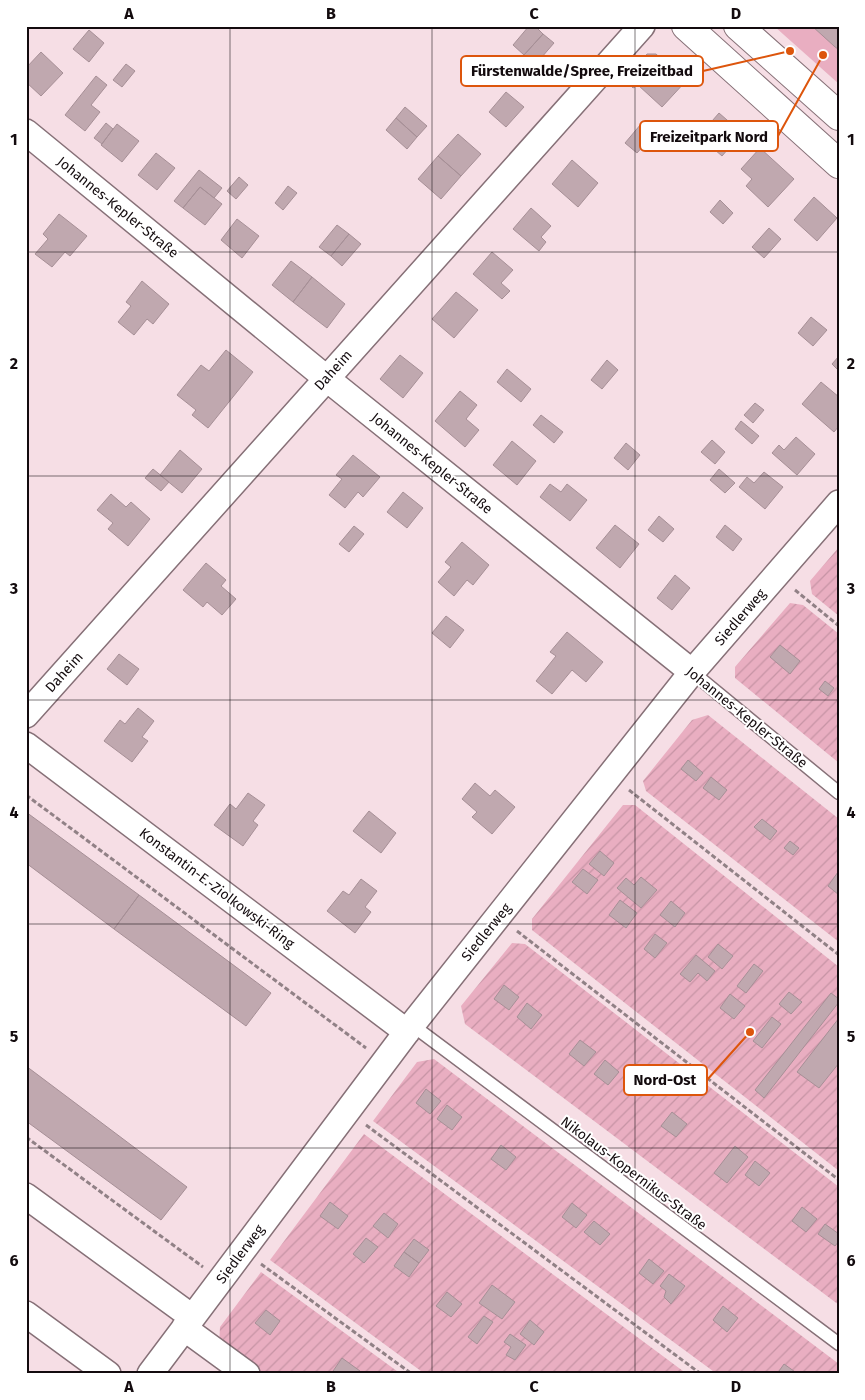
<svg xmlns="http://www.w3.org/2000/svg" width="865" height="1400" viewBox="0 0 865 1400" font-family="'Fira Sans',sans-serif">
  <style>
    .park { fill: #e9aec1 }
    .garden { fill: url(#garden-furrows) }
    .building { fill: #c0a8af; stroke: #a68f96 }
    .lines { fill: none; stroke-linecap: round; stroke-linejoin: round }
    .service-casing { stroke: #867077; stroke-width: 15 }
    .minor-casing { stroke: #867077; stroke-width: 28 }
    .tertiary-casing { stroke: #867077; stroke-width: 30 }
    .path { stroke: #918186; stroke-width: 3; stroke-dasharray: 5 2.5; stroke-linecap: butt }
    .service { stroke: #fff; stroke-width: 12 }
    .minor { stroke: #fff; stroke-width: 25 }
    .tertiary { stroke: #fff; stroke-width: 28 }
    .grid { fill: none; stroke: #130b0e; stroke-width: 1; stroke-opacity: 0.55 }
    .labels { text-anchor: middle; stroke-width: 4; stroke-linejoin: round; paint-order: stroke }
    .street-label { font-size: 14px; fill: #130b0e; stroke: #fff }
    .leader { fill: none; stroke: #dd550c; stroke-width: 2 }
    .callout-dot { fill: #dd550c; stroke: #fff; stroke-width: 2 }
    .callout { fill: #fff; stroke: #dd550c; stroke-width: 2 }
    .callout-label { font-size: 15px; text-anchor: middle; font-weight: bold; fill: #130b0e }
    .neatline { fill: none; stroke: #130b0e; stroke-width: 2 }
    .grid-label { font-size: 16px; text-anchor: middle; font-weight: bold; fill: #130b0e }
  </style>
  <defs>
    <pattern id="garden-furrows" width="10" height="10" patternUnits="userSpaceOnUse" patternTransform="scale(1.25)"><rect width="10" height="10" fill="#e9aec1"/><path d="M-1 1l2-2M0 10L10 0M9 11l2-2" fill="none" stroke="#c794a5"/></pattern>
  </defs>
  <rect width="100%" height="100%" fill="#f6dee5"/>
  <path class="park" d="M774,26H839V84Z"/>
  <path class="garden" d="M839,547V616L812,594L810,581Z
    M790,603L803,605L839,634V763L735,678V667Z
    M708,715L839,819V942L646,791L643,781L692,720Z
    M623,805H635L839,967V1171L532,930V919Z
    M512,943L525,944L839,1187V1305L465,1024L461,1006Z
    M434,1059L839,1364V1374H717L373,1121L417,1062Z
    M364,1134L687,1374H425L270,1260Z
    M261,1272L401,1374H259L219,1345L220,1327Z"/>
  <path class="building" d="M529,26H535L543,34L524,55L513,45Z
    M812,26H839V50L834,46Z
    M89,30L104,43L89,62L73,49Z
    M543,34L554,43L535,65L524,55Z
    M41,52L63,73L41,96L26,82V68Z
    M647,54H656L686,81L662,107L638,85L633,88L624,79Z
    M126,64L135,71L122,87L113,80Z
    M96,76L107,85L91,105L100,112L85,131L65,115Z
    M506,92L524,107L506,127L489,112Z
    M405,107L427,126L417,137L396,118Z
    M719,113L742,133L722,156L699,136Z
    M396,118L417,137L407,149L386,130Z
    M106,123L113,129L102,144L94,138Z
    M117,124L139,141L122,162L101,145Z
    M641,124L653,135L637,153L625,143Z
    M458,134L481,154L461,176L438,156Z
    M760,148L794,179L768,207L746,186L752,179L741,169Z
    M156,153L175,168L157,190L138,175Z
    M438,156L461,176L441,199L418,179Z
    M572,160L598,183L578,207L552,184Z
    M199,170L222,188L214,198L200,187L183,208L174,201Z
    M239,177L248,185L236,199L227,191Z
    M288,186L297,193L283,210L275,203Z
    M200,187L222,204L205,225L183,208Z
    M814,197L837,218L817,241L794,220Z
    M720,200L733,213L723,224L710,212Z
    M531,208L551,226L541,237L546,242L539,251L513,229Z
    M59,214L87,236L70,256L65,252L52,267L35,254L48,239L43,234Z
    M237,219L259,236L242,258L221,240Z
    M337,225L349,234L331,256L319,247Z
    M769,228L781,239L764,258L752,247Z
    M349,234L361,244L342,266L331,256Z
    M492,252L513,270L501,283L510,291L502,299L473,274Z
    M291,261L312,277L293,302L272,285Z
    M312,277L345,304L327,328L293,302Z
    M142,281L169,304L153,324L147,319L134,335L118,322L131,306L126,302Z
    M456,292L478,310L454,338L432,319Z
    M811,317L827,330L813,346L798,333Z
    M226,350L253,372L208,428L192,415L196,410L177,395L201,365L209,371Z
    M400,355L423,373L403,398L380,379Z
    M839,356V371L832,364Z
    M607,360L618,370L602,389L591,380Z
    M507,369L531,389L521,402L497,382Z
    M821,382L839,397V426L834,432L802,404Z
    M460,391L477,405L466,419L479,430L465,447L435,421Z
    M755,403L764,410L753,423L744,415Z
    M541,415L563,432L554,443L533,425Z
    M741,421L759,436L752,444L735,429Z
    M796,437L815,454L797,475L772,453L779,445L784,450Z
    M712,440L725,452L715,464L701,452Z
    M512,441L536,461L517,485L493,465Z
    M626,443L640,455L628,470L614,458Z
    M180,450L202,469L182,493L160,475Z
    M353,455L380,477L363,497L358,492L345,508L329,495L342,479L336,475Z
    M153,469L169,482L161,491L145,478Z
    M719,469L735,483L725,493L710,480Z
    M764,472L783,487L765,509L739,487L747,477L754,483Z
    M550,484L561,492L567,484L587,500L570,521L540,497Z
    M403,492L423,508L407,528L387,512Z
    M111,494L126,507L131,502L150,519L128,546L108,529L113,523L97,510Z
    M659,516L674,529L663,542L648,530Z
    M615,525L639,544L620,568L596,548Z
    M725,525L742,539L733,551L716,537Z
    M354,526L364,534L349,552L339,544Z
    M462,542L489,565L473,585L467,580L454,596L438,582L451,567L445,562Z
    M206,563L226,580L221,586L236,599L222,615L207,602L203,607L183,590Z
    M675,575L690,588L672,610L657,598Z
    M446,616L464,630L450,648L432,633Z
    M567,632L603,662L586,682L572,670L552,694L536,681L556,656L550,652Z
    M780,645L800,661L790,674L770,657Z
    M119,654L139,669L127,685L107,669Z
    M825,681L834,688L828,696L819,689Z
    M138,708L154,721L142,737L148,741L132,762L104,741L120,720L125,724Z
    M688,760L703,773L696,781L681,769Z
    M711,777L727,790L719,800L703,788Z
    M475,783L490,796L495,790L515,807L492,834L472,817L477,812L462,799Z
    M248,793L265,805L253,821L258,825L243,846L214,825L230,804L236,809Z
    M369,811L396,833L381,853L353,831Z
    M26,812L139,895L114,929L26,863Z
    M762,819L777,831L770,840L754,827Z
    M790,841L799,848L793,855L784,848Z
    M600,851L614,863L604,876L589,864Z
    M583,869L598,880L587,894L572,882Z
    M838,872L839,873V895L828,886Z
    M641,877L657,890L641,908L617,888L626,878L634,885Z
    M361,879L377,891L365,907L371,912L355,933L327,911L343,891L349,895Z
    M139,895L271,993L246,1026L114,929Z
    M620,900L637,913L626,928L609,915Z
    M671,901L685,913L675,927L660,915Z
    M655,934L667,943L655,958L644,949Z
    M718,944L733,956L722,969L708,957Z
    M696,955L715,971L707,981L698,973L690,982L680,974Z
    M754,964L763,971L746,993L737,986Z
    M504,985L519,997L509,1010L494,999Z
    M789,992L802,1002L791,1014L779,1004Z
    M831,993L839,999V1002L764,1098L755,1090Z
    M730,994L745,1006L734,1019L720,1008Z
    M527,1003L542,1015L531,1029L517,1017Z
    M772,1017L781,1024L762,1048L753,1041Z
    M839,1018V1063L819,1088L797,1072Z
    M580,1040L596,1052L584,1066L569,1054Z
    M605,1060L619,1072L608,1085L594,1074Z
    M26,1066L187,1187L161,1220L26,1121Z
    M426,1089L441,1101L430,1114L416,1103Z
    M447,1105L462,1117L452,1130L437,1119Z
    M672,1112L687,1124L676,1137L661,1126Z
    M501,1145L516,1157L506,1170L491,1159Z
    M735,1146L748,1157L727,1183L714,1173Z
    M755,1161L770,1173L759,1186L745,1175Z
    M330,1202L348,1216L338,1229L320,1216Z
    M572,1203L587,1215L576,1228L562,1217Z
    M802,1207L817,1219L806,1232L792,1221Z
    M384,1213L398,1224L388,1238L373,1226Z
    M594,1221L610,1234L600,1245L584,1232Z
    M825,1224L839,1234V1241L835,1246L818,1234Z
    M366,1238L378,1247L364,1263L353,1254Z
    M414,1239L429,1250L419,1263L404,1252Z
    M404,1252L419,1263L409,1277L394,1266Z
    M649,1259L664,1271L653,1284L639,1273Z
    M669,1274L685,1286L671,1304L664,1297L666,1291L660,1286Z
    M492,1285L515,1302L502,1319L479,1303Z
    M447,1292L462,1304L451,1317L436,1306Z
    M723,1306L738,1318L727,1332L713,1320Z
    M266,1310L280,1321L270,1335L255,1323Z
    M484,1316L493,1322L477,1344L468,1337Z
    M530,1320L544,1332L534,1345L520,1334Z
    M510,1334L526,1345L515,1360L506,1355L511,1347L504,1342Z
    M342,1358L360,1371L358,1374H331Z
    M784,1364L798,1374H777Z"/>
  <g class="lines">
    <defs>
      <path id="service" d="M692,672L839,793
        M412,1025L839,1344"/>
      <path id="minor" d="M26,132L326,378L692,672
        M26,715L642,26
        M26,745L407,1032
        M26,1196L192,1317
        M26,1314L108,1374
        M184,1328L247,1374
        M150,1374L412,1025L692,672L839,503"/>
      <path id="tertiary" d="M686,26L839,164
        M738,26L839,116"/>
    </defs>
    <use href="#service" class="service-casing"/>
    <use href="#minor" class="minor-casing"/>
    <use href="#tertiary" class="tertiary-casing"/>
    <path class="path" d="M795,590L839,626
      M629,790L839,955
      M26,795L366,1048
      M517,931L839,1180
      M366,1125L701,1374
      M26,1137L203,1267
      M261,1264L412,1374"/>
    <use href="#service" class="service"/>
    <use href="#minor" class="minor"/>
    <use href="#tertiary" class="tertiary"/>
  </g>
  <path class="grid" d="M230,26V1374M432,26V1374M635,26V1374M26,252H839M26,476H839M26,700H839M26,924H839M26,1148H839"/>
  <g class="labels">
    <g class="street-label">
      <text transform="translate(118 207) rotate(39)" y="5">Johannes-Kepler-Straße</text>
      <text transform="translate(333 370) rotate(-48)" y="5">Daheim</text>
      <text transform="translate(432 463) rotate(39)" y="5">Johannes-Kepler-Straße</text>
      <text transform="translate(740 617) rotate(-49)" y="5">Siedlerweg</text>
      <text transform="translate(64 672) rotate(-48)" y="5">Daheim</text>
      <text transform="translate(747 717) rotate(39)" y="5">Johannes-Kepler-Straße</text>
      <text transform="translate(217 888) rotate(37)" y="5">Konstantin-E.-Ziolkowski-Ring</text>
      <text transform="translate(486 932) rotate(-51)" y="5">Siedlerweg</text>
      <text transform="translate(634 1173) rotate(37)" y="5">Nikolaus-Kopernikus-Straße</text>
      <text transform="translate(240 1254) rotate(-53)" y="5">Siedlerweg</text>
    </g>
  </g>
  <path class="leader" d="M790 51L703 71M823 55L778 136M750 1032L707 1080"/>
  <g class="callout-dot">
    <circle cx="790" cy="51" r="5"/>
    <circle cx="823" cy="55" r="5"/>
    <circle cx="750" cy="1032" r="5"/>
  </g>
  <g class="callout">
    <rect x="461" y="56" width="242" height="30" rx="5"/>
    <rect x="640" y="121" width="138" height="30" rx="5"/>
    <rect x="624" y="1065" width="83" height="30" rx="5"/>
  </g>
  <g class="callout-label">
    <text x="582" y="76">Fürstenwalde/Spree, Freizeitbad</text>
    <text x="709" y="142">Freizeitpark Nord</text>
    <text x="665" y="1085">Nord-Ost</text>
  </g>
  <rect width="865" height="1400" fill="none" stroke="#ffffff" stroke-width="55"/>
  <rect x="28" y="28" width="810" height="1344" class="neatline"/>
  <g class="grid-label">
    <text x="129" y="19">A</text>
    <text x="331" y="19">B</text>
    <text x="534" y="19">C</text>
    <text x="736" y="19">D</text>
    <text x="14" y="145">1</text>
    <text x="851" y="145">1</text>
    <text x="14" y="369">2</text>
    <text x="851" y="369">2</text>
    <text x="14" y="594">3</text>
    <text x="851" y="594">3</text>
    <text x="14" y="818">4</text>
    <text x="851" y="818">4</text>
    <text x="14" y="1042">5</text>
    <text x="851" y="1042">5</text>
    <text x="14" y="1266">6</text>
    <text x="851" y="1266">6</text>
    <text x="129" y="1392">A</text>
    <text x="331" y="1392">B</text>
    <text x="534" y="1392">C</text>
    <text x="736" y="1392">D</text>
  </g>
</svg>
